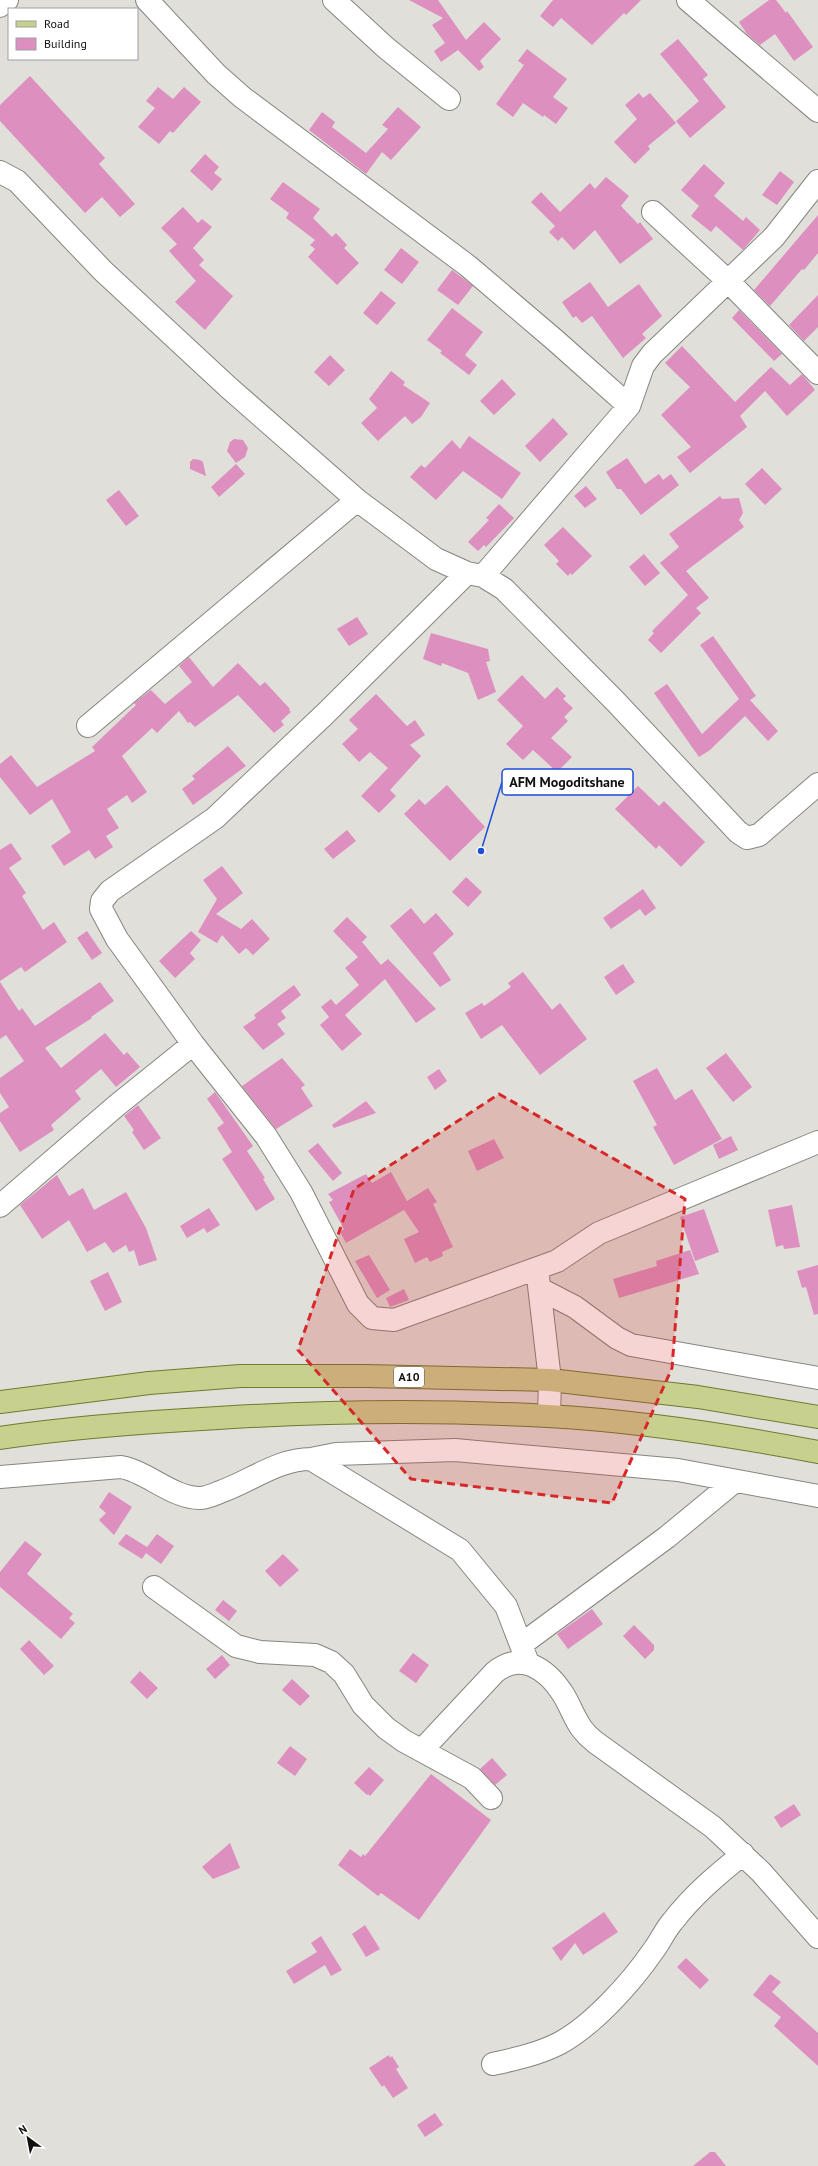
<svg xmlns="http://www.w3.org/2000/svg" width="818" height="2166" viewBox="0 0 818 2166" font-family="'PT Sans',sans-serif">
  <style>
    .building { fill: #dd90bf }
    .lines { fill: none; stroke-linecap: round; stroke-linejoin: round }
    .minor-casing { stroke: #86857f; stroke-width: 24 }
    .major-casing { stroke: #707930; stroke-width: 24 }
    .minor { stroke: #fff; stroke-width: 22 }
    .major { stroke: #c8d08e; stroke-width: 22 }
    .marked { fill: #d62828; fill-opacity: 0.2; stroke: #d62828; stroke-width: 3; stroke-dasharray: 8 5; stroke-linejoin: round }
    .labels { text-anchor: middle; stroke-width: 4; stroke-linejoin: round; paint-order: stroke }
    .shield { fill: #fff; stroke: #585856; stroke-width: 1 }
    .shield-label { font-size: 12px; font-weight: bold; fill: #10100e }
    .leader { fill: none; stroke: #1d4ed8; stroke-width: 1.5 }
    .callout-dot { fill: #1d4ed8; stroke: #fff; stroke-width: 1.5 }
    .callout { fill: #fff; stroke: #1d4ed8; stroke-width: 1.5 }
    .callout-label { font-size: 14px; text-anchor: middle; font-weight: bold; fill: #10100e }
  </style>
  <rect width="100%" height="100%" fill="#e0dfd9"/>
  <path class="building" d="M409,0H438L466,40L484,22L501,39L480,61L484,67L479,71L458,50L441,62L434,51L445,43L432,25L443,18Z
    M553,0H641L626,15L624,13L592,45L561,18L553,27L540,16Z
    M769,0H776L786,13L787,11L813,47L794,61L775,34L760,45L747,34L739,22Z
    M678,39L708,75L703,79L726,107L690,138L676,121L699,101L660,54Z
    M527,49L567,79L553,97L568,108L556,124L544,115L543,117L523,103L513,117L496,104L524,65L518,61Z
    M30,76L105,158L99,164L135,204L120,217L102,197L85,213L0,121V105Z
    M158,87L173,99L184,87L201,102L173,133L170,131L159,144L138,127L155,108L146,101Z
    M639,93L643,98L650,93L676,123L648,146L650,149L635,164L614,142L637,119L625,105Z
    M398,107L421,127L391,160L382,152L366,174L309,130L322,112L335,122L332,127L366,153L388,129L382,125Z
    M205,154L219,167L214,173L222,179L212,191L190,171Z
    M704,164L725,183L714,196L743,221L746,217L760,230L743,250L716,226L711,232L691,216L699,206L681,190Z
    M780,171L794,182L777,205L762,195Z
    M606,177L629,196L621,206L638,224L640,222L653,239L620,264L595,230L574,250L562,237L558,241L549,232L555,226L531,202L541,192L560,212L590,183L595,189Z
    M283,182L320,209L313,218L332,237L336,233L347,245L344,248L359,263L337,285L308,257L315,249L310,245L315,240L286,218L289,213L270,199Z
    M183,207L198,223L202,219L212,227L193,248L204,260L199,265L233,296L205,330L175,302L196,281L169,251L177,244L161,228Z
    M818,215V253L804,270L802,269L770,306L754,290Z
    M401,248L419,262L402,284L384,270Z
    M452,270L473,286L458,305L437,290Z
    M590,282L608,307L639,284L662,316L642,334L646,338L623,358L592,316L582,323L576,316L573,318L562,302Z
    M381,291L396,303L377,325L363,313Z
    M818,295V327L804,341L789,325Z
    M452,308L483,332L465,355L477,365L469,375L440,353L442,351L427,340Z
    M739,310L782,354L774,361L732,318Z
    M682,346L735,402L771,367L790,385L802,374L815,390L787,416L765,391L740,416L747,427L690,473L677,457L691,447L661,415L690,387L665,363Z
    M330,355L345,370L329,386L314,372Z
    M391,371L405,382L403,385L430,403L421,417L412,424L405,416L378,441L361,423L377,408L369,399Z
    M502,379L516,394L494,415L480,401Z
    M553,418L568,434L540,462L525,446Z
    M469,436L521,473L502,499L463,471L436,500L410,477L421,465L425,468L452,440L460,449Z
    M234,439L243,440L248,448L245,457L236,463L227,451L230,442Z
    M627,458L645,484L659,474L663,480L671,474L679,485L641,515L621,489H617L606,472Z
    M193,459L200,460L203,462L206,476L190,469V462Z
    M236,464L245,474L219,497L211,487Z
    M762,468L782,489L765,505L745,484Z
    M586,486L597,499L585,508L574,496Z
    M119,490L139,516L126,526L106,500Z
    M720,496L722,499L739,498L743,513L739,520L744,527L686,571L709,598L696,608L701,613L661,653L648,640L654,633L652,631L688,595L660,563L679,547L669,534Z
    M499,504L514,518L486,547L484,545L478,551L468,542L489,520L486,518Z
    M563,527L592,556L572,575L570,573L568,576L556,564L559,561L544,545Z
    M644,554L660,573L645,586L629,567Z
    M357,617L368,634L349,646L337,629Z
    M431,633L488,649L490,661L486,662L496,692L478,700L468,673L442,663L441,666L423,659Z
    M713,636L756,696L750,700L778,731L768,741L745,716L710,750L699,757L654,693L667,684L702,734L739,699L700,645Z
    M189,657L213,687L238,663L260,686L265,682L290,709L289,710L291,712L281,721L284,725L274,733L238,695L195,727L190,722L188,723L179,711L157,733L152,728L122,756L147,792L132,803L127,795L107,809L119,828L106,836L113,847L95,859L89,850L64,866L51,846L71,832L52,799L30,815L0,777V764L11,755L37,787L95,751L92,747L136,705L134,703L151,690L165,704L192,682L179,666Z
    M522,675L545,699L557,687L566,696L563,699L573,708L564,717L568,721L551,738L572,757L557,772L533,750L523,760L506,744L523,726L497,700Z
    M376,694L407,726L415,720L425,735L410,745L421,756L390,790L396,796L379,813L361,796L388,768L370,752L359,762L342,744L358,729L349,720Z
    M228,746L246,766L193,805L182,789L195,779L192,776Z
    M447,785L485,827L450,861L404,814L419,799L425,805Z
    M638,786L659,806L664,801L705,842L681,867L659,845L656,849L615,809Z
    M347,830L356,841L333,859L324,849Z
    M11,843L22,859L9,868L26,893L22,896L43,930L54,922L67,942L25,972L21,967L0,981V850Z
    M222,866L243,893L216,914L241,929L252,919L270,939L253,955L246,948L239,954L222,935L217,943L198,932L217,899L203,880Z
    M466,877L482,892L468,907L452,892Z
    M643,889L656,908L645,916L640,909L611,929L603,918Z
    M411,908L424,924L436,913L454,934L433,953L451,980L440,987L390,926Z
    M347,917L367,937L362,942L381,965L388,959L436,1009L416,1023L385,979L345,1015L362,1034L342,1051L320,1025L329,1017L321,1007L331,999L336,1005L359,985L345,968L358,957L333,931Z
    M87,931L102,953L92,960L77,938Z
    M191,931L201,940L190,953L195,959L175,978L159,961Z
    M623,964L635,982L616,995L604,977Z
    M523,972L552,1010L560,1003L587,1039L540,1075L502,1025L481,1039L465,1013L482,1003L484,1006L511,987L508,983Z
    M0,982L19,1011L22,1008L35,1026L100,982L114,1001L91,1017L92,1018L45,1048L61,1068L105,1033L124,1055L127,1052L140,1067L116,1087L101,1069L75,1091L81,1099L51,1125L54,1130L20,1152L0,1121V1113L9,1107L0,1093V1078L24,1061L6,1035L0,1039Z
    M294,985L301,995L281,1011L286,1018L277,1024L285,1034L263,1050L243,1027L256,1018L254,1015Z
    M726,1053L752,1087L733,1102L706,1068Z
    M282,1058L305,1085L301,1088L313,1106L276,1129L242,1086Z
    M657,1068L675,1100L692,1089L722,1139L674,1165L653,1127L657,1125L633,1081Z
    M439,1069L447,1081L435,1090L427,1077Z
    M215,1092L253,1146L247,1151L265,1178L263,1179L275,1199L256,1211L222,1159L232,1152L217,1128L224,1123L207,1099Z
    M366,1101L376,1113L334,1128L332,1125Z
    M138,1105L161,1138L144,1150L132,1132L134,1130L124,1116Z
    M731,1136L738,1150L719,1159L713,1145Z
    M494,1139L504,1158L477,1171L468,1151Z
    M318,1143L342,1173L333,1181L308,1151Z
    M391,1172L407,1201L428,1188L437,1202L433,1204L453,1247L442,1252L443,1256L430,1262L427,1257L415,1263L404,1239L419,1232L404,1210L346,1243L340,1232L344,1229L329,1202L333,1200L328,1194L366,1174L372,1183Z
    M57,1175L69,1196L83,1188L94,1210L126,1192L146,1228L157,1260L139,1266L134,1250L129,1252L126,1245L113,1253L105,1242L87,1252L69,1220L42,1239L20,1205Z
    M792,1205L800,1247L784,1249L783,1245L776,1247L768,1210Z
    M209,1208L220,1225L207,1233L204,1228L187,1238L180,1226Z
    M704,1209L719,1252L695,1261L680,1217Z
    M690,1250L699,1274L619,1298L613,1279L657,1266L656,1261Z
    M369,1255L390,1290L377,1298L355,1261Z
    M818,1265V1314L814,1315L806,1287L802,1288L797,1271Z
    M108,1272L122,1302L105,1311L90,1281Z
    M404,1289L409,1300L390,1307L386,1298Z
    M109,1492L132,1507L114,1535L99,1520L106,1513L99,1507Z
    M126,1534L147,1547L157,1534L174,1546L161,1564L146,1553L142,1559L118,1544Z
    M25,1541L42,1554L27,1574L73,1614L69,1618L75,1623L61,1639L0,1587V1572Z
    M283,1554L299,1570L280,1587L265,1571Z
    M223,1600L237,1611L229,1621L215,1610Z
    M592,1609L603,1624L568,1649L557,1634Z
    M634,1625L654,1645V1650L645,1659L623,1636Z
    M29,1640L54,1666L44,1675L20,1649Z
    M413,1653L429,1665L416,1683L399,1671Z
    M222,1655L230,1665L215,1679L206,1669Z
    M140,1671L158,1688L147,1699L130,1682Z
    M292,1679L310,1696L300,1706L282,1690Z
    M290,1746L307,1759L295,1776L277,1763Z
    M492,1758L507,1775L495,1785L480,1769Z
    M369,1767L384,1780L370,1796L368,1794L367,1795L354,1783Z
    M431,1774L491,1820L419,1920L381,1893L378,1896L338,1865L350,1849L361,1857L363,1854L365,1856Z
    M794,1804L801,1815L781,1828L774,1817Z
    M230,1843L240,1868L213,1879L202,1867Z
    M604,1912L618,1932L583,1955L575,1943L561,1961L552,1948Z
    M365,1925L380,1949L366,1957L352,1934Z
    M321,1936L342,1970L331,1976L325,1965L294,1984L286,1971L317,1952L311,1943Z
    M686,1958L709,1980L700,1989L677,1967Z
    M770,1974L781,1982L772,1992L818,2033V2066L774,2026L781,2017L753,1995Z
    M389,2055L390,2058L392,2056L399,2067L396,2069L408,2088L393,2098L384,2085L382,2087L369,2068Z
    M435,2113L443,2125L425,2137L417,2125Z
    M710,2152H715L726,2166H693Z"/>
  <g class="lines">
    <defs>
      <path id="minor" d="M147,0L216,74L242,97L468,266L556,341L629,406
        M334,0L385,47L449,99
        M688,0L818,111
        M0,6L7,0
        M0,172L17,181L103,271L228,387L357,500L436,559L467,573
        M818,181L774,237L652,354L643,366L629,406L483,576L467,573L325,714L215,818L110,891L102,901L101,909L117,939L193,1044L266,1136L301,1192L358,1304L372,1318L394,1320L557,1261L599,1233L818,1142
        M653,212L729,282L818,373
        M483,576L504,589L616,702L738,832L747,838L759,835L818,784
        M88,726L357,500
        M0,1206L116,1106L193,1044
        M538,1277L550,1380L549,1416
        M540,1289L575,1307L617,1338L631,1345L818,1378
        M311,1459L336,1454L455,1450L678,1470L818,1496
        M0,1477L121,1467C148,1472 172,1498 200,1498C206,1498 215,1494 220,1492C251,1481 278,1459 311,1459L460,1550L506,1606L528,1663
        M154,1587L236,1646L260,1652L315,1655L331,1662L344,1674L363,1705L386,1728L404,1741L472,1778L491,1798
        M522,1644L667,1537L735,1481
        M422,1750L495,1672C521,1651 547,1669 563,1694C570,1705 574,1718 582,1729C585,1733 590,1738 595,1742L713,1827L761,1872L818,1937
        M493,2064C515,2059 539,2054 560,2043C593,2025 631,1983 653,1951C660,1942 665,1930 673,1921C693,1895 718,1874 743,1854"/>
      <path id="major" d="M0,1402L149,1383L240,1376H365L550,1380L698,1397L818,1417
        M0,1438C72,1427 145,1422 218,1418C328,1411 438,1410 548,1416C638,1421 729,1435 818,1452"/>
    </defs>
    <use href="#minor" class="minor-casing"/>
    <use href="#major" class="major-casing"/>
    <use href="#minor" class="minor"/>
    <use href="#major" class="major"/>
  </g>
  <path class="marked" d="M499,1094L685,1199L672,1368L612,1503L411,1479L298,1350L354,1189Z"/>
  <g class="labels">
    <rect class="shield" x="394" y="1367" width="30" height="20" rx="3"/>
    <g class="shield-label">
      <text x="409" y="1381">A10</text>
    </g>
  </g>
  <path class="leader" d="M481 851L502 782"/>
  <circle class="callout-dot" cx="481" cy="851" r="4"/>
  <rect class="callout" x="502" y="769" width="131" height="26" rx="4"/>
  <g class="callout-label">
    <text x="567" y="787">AFM Mogoditshane</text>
  </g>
  <rect x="8" y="8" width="130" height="52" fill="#ffffff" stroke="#9f9f9f"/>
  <rect x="16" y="21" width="20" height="6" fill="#c8d08e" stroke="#9f9f9f"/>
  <text x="44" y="28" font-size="12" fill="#10100e">Road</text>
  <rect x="16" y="38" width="20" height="12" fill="#dd90bf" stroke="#9f9f9f"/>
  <text x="44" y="48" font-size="12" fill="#10100e">Building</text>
  <g transform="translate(28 2138) rotate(328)" stroke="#ffffff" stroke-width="3" paint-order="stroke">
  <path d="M0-3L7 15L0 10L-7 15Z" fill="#10100e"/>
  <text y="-6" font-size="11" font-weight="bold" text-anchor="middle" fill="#10100e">N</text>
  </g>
</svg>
